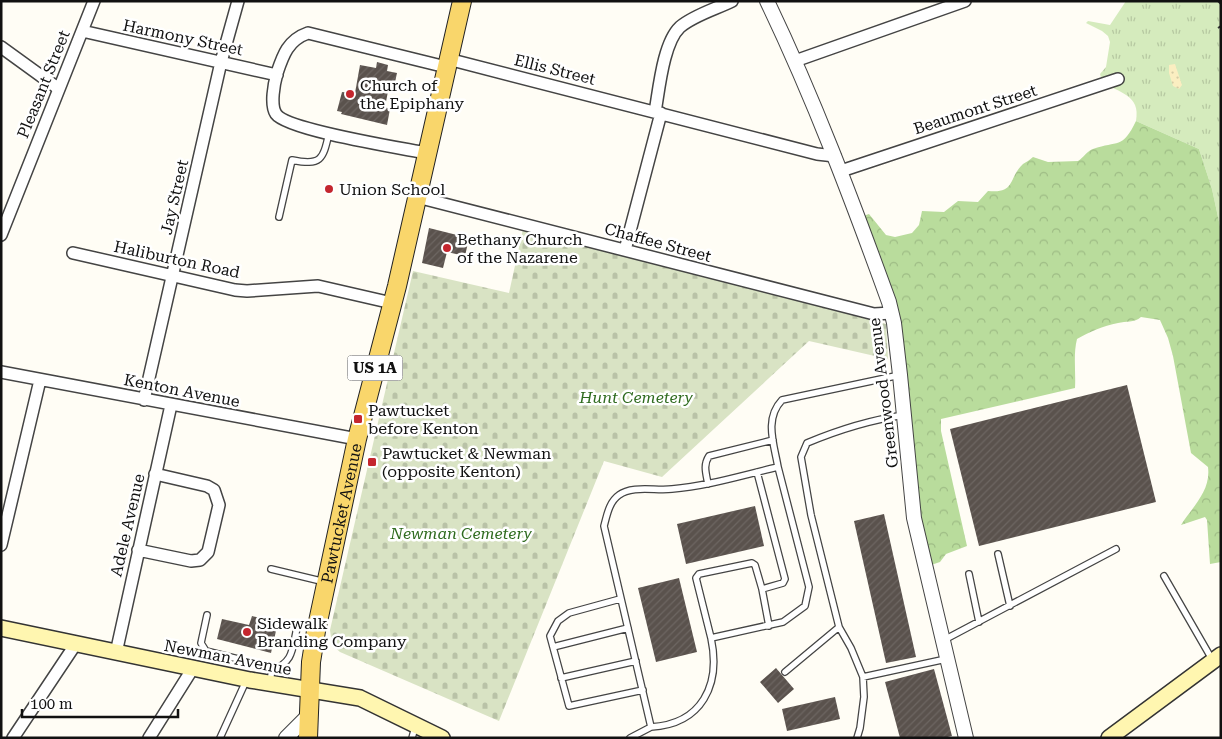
<svg xmlns="http://www.w3.org/2000/svg" width="1222" height="739" viewBox="0 0 1222 739" font-family="'Roboto Serif',serif">
  <style>
    .grass { fill: url(#grass-tufts) }
    .forest { fill: url(#forest-crowns) }
    .sand { fill: url(#sand-dots) }
    .cemetery { fill: url(#cemetery-stones) }
    .building { fill: url(#building-hatch) }
    .lines { fill: none; stroke-linecap: round; stroke-linejoin: round }
    .service-casing { stroke: #444; stroke-width: 8 }
    .minor-casing { stroke: #444; stroke-width: 14 }
    .tertiary-casing { stroke: #444; stroke-width: 16 }
    .secondary-casing { stroke: #333; stroke-width: 18 }
    .primary-casing { stroke: #222; stroke-width: 20 }
    .path { stroke: #333; stroke-width: 2; stroke-dasharray: 5 2.5; stroke-linecap: butt }
    .service { stroke: #fff; stroke-width: 5.5 }
    .minor { stroke: #fff; stroke-width: 11 }
    .tertiary { stroke: #fff; stroke-width: 14 }
    .secondary { stroke: #fff6b0; stroke-width: 15 }
    .primary { stroke: #f9d66b; stroke-width: 18 }
    .poi-dot { fill: #c4262e; stroke: #fff; stroke-width: 2 }
    .labels { text-anchor: middle; stroke-width: 5; stroke-linejoin: round; paint-order: stroke }
    .shield { fill: #fff; stroke: #585858; stroke-width: 1 }
    .shield-label { font-size: 15px; font-weight: bold; fill: #111 }
    .street-label { font-size: 16px; fill: #111; stroke: #fff }
    .poi-label { font-size: 16px; fill: #111; stroke: #fff; text-anchor: start }
    .park-label { font-size: 16px; font-style: italic; fill: #2f6b1f; stroke: #fff }
  </style>
  <defs>
    <pattern id="grass-tufts" width="24" height="20" patternUnits="userSpaceOnUse" patternTransform="scale(1.25)"><rect width="24" height="20" fill="#d5ebbd"/><path d="M3 7l-1-3M5 7V3M7 7l1-3M15 17l-1-3M17 17v-4M19 17l1-3" fill="none" stroke="#b6c8a1"/></pattern>
    <pattern id="forest-crowns" width="20" height="18" patternUnits="userSpaceOnUse" patternTransform="scale(1.25)"><rect width="20" height="18" fill="#b9dc9c"/><path d="M2 6a3 3 0 1 1 6 0M12 15a3 3 0 1 1 6 0" fill="none" stroke="#9ebc85"/></pattern>
    <pattern id="sand-dots" width="8" height="8" patternUnits="userSpaceOnUse" patternTransform="scale(1.25)"><rect width="8" height="8" fill="#fbeec1"/><path d="M2 2h.1M6 6h.1" fill="none" stroke="#d6cba5" stroke-width="1.8" stroke-linecap="round"/></pattern>
    <pattern id="cemetery-stones" width="16" height="16" patternUnits="userSpaceOnUse" patternTransform="scale(1.25)"><rect width="16" height="16" fill="#d9e3c4"/><path d="M2 7V4a2 2 0 0 1 4 0v3zM10 15v-3a2 2 0 0 1 4 0v3z" fill="#b9c2a7"/></pattern>
    <pattern id="building-hatch" width="6" height="6" patternUnits="userSpaceOnUse" patternTransform="scale(1.25)"><rect width="6" height="6" fill="#5a524d"/><path d="M-1 1l2-2M0 6l6-6M5 7l2-2" fill="none" stroke="#6d6662"/></pattern>
  </defs>
  <rect width="100%" height="100%" fill="#fffdf5"/>
  <path class="grass" d="M1126,1H1221V231L1212,189L1199,149L1136,121C1141,94 1119,94 1102,81L1100,74L1106,67L1110,42L1108,36L1102,31L1086,23L1088,21L1110,25Z"/>
  <path class="forest" d="M1136,121L1199,149L1212,189L1221,231V562L1210,564L1207,520L1205,517L1181,525C1193,506 1211,491 1208,467L1191,453L1173,356L1168,338L1160,320L1141,317C1134,323 1126,321 1118,323C1103,326 1089,332 1077,339C1073,355 1076,372 1075,388L941,419V431L967,546L946,554L940,562L925,567L900,368L860,217L869,214L886,235L895,237L912,233L919,225L922,211L944,212L958,201L978,202L988,191C1016,194 1008,178 1023,164C1026,162 1030,160 1033,157L1048,162L1078,161C1083,158 1088,150 1093,149C1118,140 1122,150 1136,121Z"/>
  <path class="sand" d="M1175,64L1182,85L1179,89L1173,86L1169,73V65Z"/>
  <path class="cemetery" d="M523,229L886,324L888,359L809,341L662,477L604,461L499,721L340,652L332,645L330,630L413,271L509,293Z"/>
  <path class="building" d="M377,62L388,65L387,71L397,73L394,87L389,86L385,107L390,109L387,125L341,114L342,112L337,111L342,92L355,93L360,65L376,68Z
    M429,228L469,238L465,256L447,252L443,268L422,263Z
    M1127,385L1156,502L979,546L950,429Z
    M755,506L764,546L686,564L677,524Z
    M884,514L916,657L886,663L854,521Z
    M679,578L697,652L656,662L638,588Z
    M252,616L278,622L271,653L217,639L222,619L249,625Z
    M776,668L794,689L778,703L760,682Z
    M934,669L952,736L943,738H900L885,682Z
    M835,697L840,719L787,731L782,709Z"/>
  <g class="lines">
    <defs>
      <path id="service" d="M279,217L292,160C321,166 323,160 329,133
        M708,484C706,473 703,465 709,456L773,440
        M998,554L1010,606
        M271,569L325,582
        M969,574L979,622
        M1164,576L1213,661
        M762,589L769,626
        M620,599L569,613L558,621L550,636L569,706L643,690
        M207,615L201,643L206,651L267,666L272,670L270,681
        M711,638L696,578L699,574L752,563L755,565L762,589L783,583L785,579L757,472
        M944,640L1116,549
        M553,647L628,628
        M272,670C294,662 292,649 297,628
        M785,672L839,627
        M863,677L946,659
        M561,678L636,661
        M651,727C702,724 721,685 711,638L783,622L805,606L809,587L778,467
        M220,738L246,681
        M412,738L415,727
        M630,738L651,727L604,526C607,515 609,502 619,495C632,485 656,491 672,489C708,486 743,475 778,467C774,444 764,419 782,400L900,375
        M857,738L860,728L864,697L863,677L851,648L839,627L811,515L801,457L807,443C838,430 870,420 904,415"/>
      <path id="minor" d="M82,31L277,75
        M1,47L59,89
        M448,59L817,154L835,156
        M795,61L965,1
        M655,112C659,90 663,43 680,27C694,15 716,9 732,1
        M426,153C401,148 287,130 276,114C270,105 274,84 277,73C283,55 288,40 308,33L446,67
        M841,171L1118,79
        M417,197L874,314L892,313
        M1,235L94,1
        M625,250L661,113
        M73,253L235,290L247,291L318,286L392,303
        M1,372L357,439
        M144,400L221,62L238,1
        M1,545L40,380
        M138,550L191,561L200,560L208,552L219,505L214,490L207,486L155,474
        M116,653L171,405
        M13,738L75,645
        M149,738L193,668"/>
      <path id="tertiary" d="M767,1C814,99 852,200 889,302L894,323L900,375L914,518L966,738
        M286,738L308,716"/>
      <path id="secondary" d="M1,628L250,680L360,698L442,738
        M1109,738L1221,655"/>
      <g id="primary">
        <path id="s1" d="M308,738L311,662L316,631L357,439L397,286L462,1"/>
      </g>
    </defs>
    <use href="#service" class="service-casing"/>
    <use href="#minor" class="minor-casing"/>
    <use href="#tertiary" class="tertiary-casing"/>
    <use href="#secondary" class="secondary-casing"/>
    <use href="#primary" class="primary-casing"/>
    <path class="path" d="M1218,1L1221,4
      M1218,28L1221,26"/>
    <use href="#service" class="service"/>
    <use href="#minor" class="minor"/>
    <use href="#tertiary" class="tertiary"/>
    <use href="#secondary" class="secondary"/>
    <use href="#primary" class="primary"/>
  </g>
  <g class="poi-dot">
    <circle cx="350" cy="94" r="5"/>
    <circle cx="329" cy="189" r="5"/>
    <circle cx="447" cy="248" r="5"/>
    <rect x="353" y="414" width="10" height="10" rx="2.5"/>
    <rect x="367" y="457" width="10" height="10" rx="2.5"/>
    <circle cx="247" cy="632" r="5"/>
  </g>
  <g class="labels">
    <rect class="shield" x="347.5" y="355.5" width="55" height="25" rx="4"/>
    <g class="shield-label">
      <text x="375" y="373">US 1A</text>
    </g>
    <g class="street-label">
      <text transform="translate(183 37) rotate(12)" y="6">Harmony Street</text>
      <text transform="translate(555 69) rotate(14)" y="6">Ellis Street</text>
      <text transform="translate(43 84) rotate(-68)" y="6">Pleasant Street</text>
      <text transform="translate(975 109) rotate(-18)" y="6">Beaumont Street</text>
      <text transform="translate(174 197) rotate(-77)" y="6">Jay Street</text>
      <text transform="translate(658 242) rotate(15)" y="6">Chaffee Street</text>
      <text transform="translate(177 259) rotate(12)" y="6">Haliburton Road</text>
      <text transform="translate(182 390) rotate(11)" y="6">Kenton Avenue</text>
      <text transform="translate(883 393) rotate(-97)" y="6">Greenwood Avenue</text>
      <text dy="6" stroke="none"><textPath href="#s1" startOffset="228">Pawtucket Avenue</textPath></text>
      <text transform="translate(127 525) rotate(-77)" y="6">Adele Avenue</text>
      <text transform="translate(228 657) rotate(11)" y="6">Newman Avenue</text>
    </g>
    <g class="poi-label">
      <text x="360" y="91">Church of<tspan x="360" dy="18">the Epiphany</tspan></text>
      <text x="339" y="195">Union School</text>
      <text x="457" y="245">Bethany Church<tspan x="457" dy="18">of the Nazarene</tspan></text>
      <text x="368" y="416">Pawtucket<tspan x="368" dy="18">before Kenton</tspan></text>
      <text x="382" y="459">Pawtucket &amp; Newman<tspan x="382" dy="18">(opposite Kenton)</tspan></text>
      <text x="257" y="629">Sidewalk<tspan x="257" dy="18">Branding Company</tspan></text>
    </g>
    <g class="park-label">
      <text x="636" y="403">Hunt Cemetery</text>
      <text x="461" y="539">Newman Cemetery</text>
    </g>
  </g>
  <rect width="1222" height="739" fill="none" stroke="#111111" stroke-width="5"/>
  <path d="M22 709v8h156v-8" fill="none" stroke="#111111" stroke-width="2.5"/>
  <text x="30" y="709" font-size="15" fill="#111111" stroke="#ffffff" stroke-width="4" paint-order="stroke">100 m</text>
</svg>
